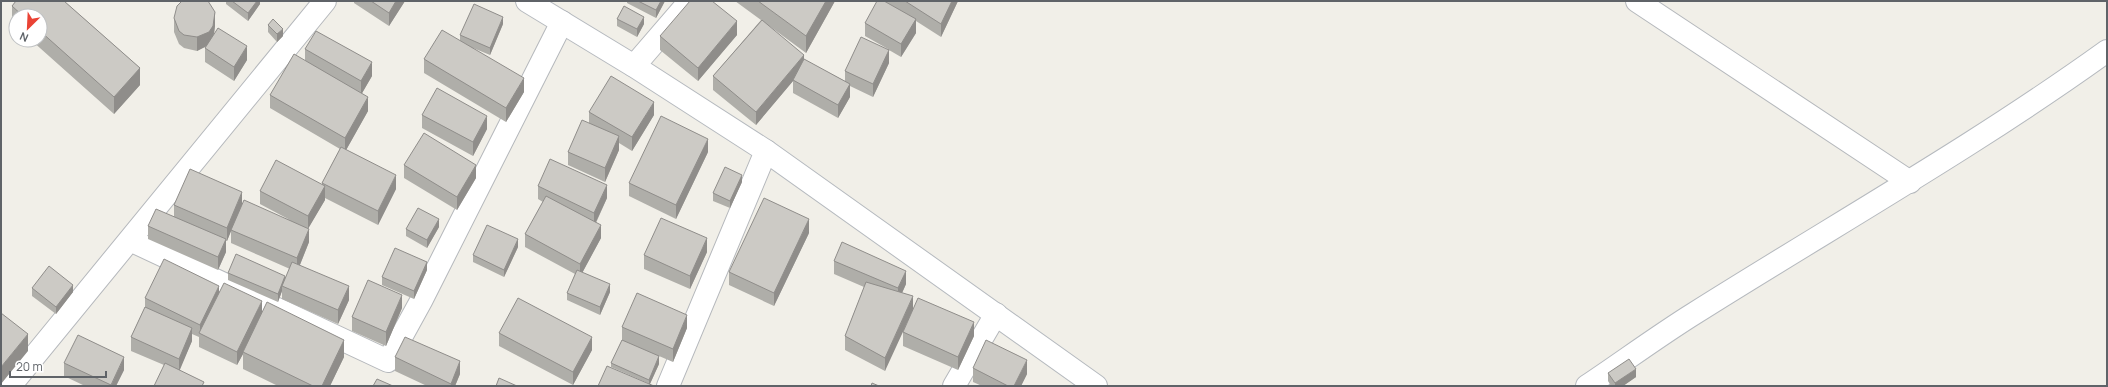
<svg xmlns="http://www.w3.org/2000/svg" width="2108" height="387" viewBox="0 0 2108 387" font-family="Manrope,sans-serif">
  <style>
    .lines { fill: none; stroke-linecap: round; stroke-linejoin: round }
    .street-casing { stroke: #b5b8bc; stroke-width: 24 }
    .secondary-casing { stroke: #b6babf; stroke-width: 24 }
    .street { stroke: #fff; stroke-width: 22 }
    .secondary { stroke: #fff; stroke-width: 22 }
    .wall { fill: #afaea9 }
    .shaded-wall { fill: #8f8d8a }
    .building { fill: #cccac5; stroke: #8f8d8a }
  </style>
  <rect width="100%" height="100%" fill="#f1efe8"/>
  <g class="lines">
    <defs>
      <path id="street" d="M1637,1L1910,182
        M634,66L690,1
        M130,240L388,361L421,301L562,22
        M10,386L325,1
        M668,386L766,151
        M954,386L996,314"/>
      <path id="secondary" d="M527,1L634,66L766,151L1096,386
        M1587,386C1623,362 1658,336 1695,313C1833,226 1975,146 2107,51"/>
    </defs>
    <use href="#street" class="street-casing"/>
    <use href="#secondary" class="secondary-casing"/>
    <use href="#street" class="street"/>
    <use href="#secondary" class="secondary"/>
  </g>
  <path class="wall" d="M16,1H64L140,68V85L114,114L31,40H40V16H16V27L12,23V6Z
    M226,1H260V4L248,21L226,4Z
    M354,1H405L389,26L354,3Z
    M627,1H665L656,18L627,3Z
    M735,1H835L806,53L768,25L804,60L845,81V71L888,49L865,36V23L884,1H958L941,37L916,21V33L901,57L889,50V63L873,97L850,86V97L838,118L793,93V81L756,125L713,90V76L761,20Z
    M174,18L215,26L214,35L247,60L234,81L205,62V48L206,46L197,51L184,48L179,44L174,32Z
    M617,19L644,24L637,37L617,26Z
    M503,24L490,55L473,48L524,92L506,122L424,73V59L460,41V35Z
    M268,25L283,36L277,42L268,32Z
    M737,35L698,81L660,50V36Z
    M305,49L372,76L362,93L368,111L346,150L396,189L378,225L325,198V200L308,228L309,242L300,265L349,300L338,324L282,299V291L278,302L228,280V273L285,279L290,269L231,243V230L227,241H226V252L218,270L148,239V226L174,216V205L242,204L290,220L260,204V191L322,185V183L340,149L270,108V95L305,60Z
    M589,112L654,115L632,151L619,143V150L605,182L568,165V152L589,123Z
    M422,115L487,129L473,156L422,128Z
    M708,152L676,219L629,196V183Z
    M404,165L476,178L457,210L404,178Z
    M742,182L730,208L713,201V193Z
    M538,186L607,198L596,223L601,238L582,273L610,292L600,315L567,300V293L575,274L525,247V234L543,202L538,199Z
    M439,227L427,248L406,236V229Z
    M809,233L774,306L729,285V272Z
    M518,247L504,277L473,262V255Z
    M707,252L690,289L644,269V255Z
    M834,261L906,284L902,293L885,371L845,350V336L864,287L834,274Z
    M427,270L414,299L382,285V277Z
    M32,288L73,292L56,314L32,296Z
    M219,291L262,312L344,357L330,386H278L243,369V354L237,365L199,347V337L192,334V341L179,370L204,386L164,365L131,351V337L145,307V298Z
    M402,308L386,346L352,331V317Z
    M622,327L687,328L673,362L659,356V364L650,384L611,367V363L622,340Z
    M903,332L974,336L958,370L903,346Z
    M499,333L592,350L573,385L499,346Z
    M395,357L460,374L455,386H427L395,371Z
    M64,363L124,370L116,386H85L64,376Z
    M973,368L1027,374L1021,386H982L973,382Z
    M1608,373L1636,377L1623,386H1611L1608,381Z"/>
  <path class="shaded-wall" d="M257,1H260V4L248,21V13Z
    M396,1H405L389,26V13Z
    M661,1H665L656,18V10Z
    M826,1H835L806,53V36Z
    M952,1H958L941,37V24Z
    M215,12V26L213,39L209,45L197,51V37Z
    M503,17V24L490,55V48Z
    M644,17V24L637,37V29Z
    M916,19V33L901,57V44Z
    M737,21V35L698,81V68Z
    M283,29V36L277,42V34Z
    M247,46V60L234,81V67Z
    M889,50V63L873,97V84Z
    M804,55V69L793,80V81L756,125V112Z
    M372,62V76L361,95V81Z
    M140,68V85L114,114V97Z
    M524,78V92L506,122V108Z
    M850,84V97L838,118V105Z
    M368,97V111L345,152V138Z
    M654,102V115L632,151V137Z
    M487,116V129L473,156V142Z
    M619,136V150L605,182V168Z
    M708,139V152L676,219V205Z
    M476,165V178L457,210V197Z
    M396,175V189L378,225V211Z
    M742,175V182L730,208V201Z
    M607,185V198L594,226V213Z
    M325,186V200L308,229V216Z
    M242,192V205L227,241V228Z
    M439,219V227L427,248V240Z
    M809,219V233L774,306V293Z
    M601,225V238L580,277V264Z
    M309,229V242L297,272V258Z
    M707,238V252L690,289V276Z
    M226,239V252L218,270V257Z
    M518,239V247L504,277V270Z
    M427,262V270L414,299V291Z
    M906,271V284L898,302V288Z
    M285,276V283L282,286V291L278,302V294Z
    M610,284V292L600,315V307Z
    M73,285V292L56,314V307Z
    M219,286V299L200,334V325Z
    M349,286V300L338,324V310Z
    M402,295V308L386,346V332Z
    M913,296V310L885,371V358Z
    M262,301V314L243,352V354L237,365V352Z
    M687,315V328L673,362V349Z
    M974,322V336L958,370V357Z
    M192,328V341L179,372V359Z
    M28,334V351L1,384V367Z
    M592,337V350L573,385V372Z
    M344,340V357L330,386H322Z
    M659,356V364L649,386V380Z
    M124,357V370L116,386H111Z
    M1027,360V374L1021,386H1014Z
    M460,361V374L455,386H451V384Z
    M1636,369V377L1623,386H1615V383Z"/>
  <path class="building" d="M16,1H64L140,68L114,97L40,31V16H23L12,6Z
    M182,1H208L215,12L213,26L209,32L197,37L184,35L179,31L174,18L177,6Z
    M232,1H257L248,13Z
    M371,1H396L389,13Z
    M638,1H661L656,10Z
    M690,1H712L737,21L698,68L660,36Z
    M758,1H826L806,36Z
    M877,1H884L916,19L901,44L865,23Z
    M905,1H952L941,24Z
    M474,4L503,17L490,48L460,35Z
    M624,6L644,17L637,29L617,19Z
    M273,19L283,29L277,34L268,25Z
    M762,20L804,55L756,112L713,76Z
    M218,28L247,46L234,67L205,48Z
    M442,30L524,78L506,108L424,59Z
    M316,31L372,62L361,81L305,49Z
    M861,37L889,50L873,84L845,71Z
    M294,54L368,97L345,138L270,95Z
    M804,59L850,84L838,105L793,80Z
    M611,76L654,102L632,137L589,112Z
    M437,88L487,116L473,142L422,115Z
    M661,116L708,139L676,205L629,183Z
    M582,120L619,136L605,168L568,152Z
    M424,133L476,165L457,197L404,165Z
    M341,147L396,175L378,211L322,183Z
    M550,159L607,185L594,213L538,186Z
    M276,160L325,186L308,216L260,191Z
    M725,167L742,175L730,201L713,193Z
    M190,169L242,192L227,228L174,205Z
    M546,196L601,225L580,264L525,234Z
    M764,198L809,219L774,293L729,272Z
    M244,200L309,229L297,258L231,230Z
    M418,208L439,219L427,240L406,229Z
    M156,209L226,239L218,257L148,226Z
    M661,218L707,238L690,276L644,255Z
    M487,225L518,239L504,270L473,255Z
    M842,242L906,271L898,288L834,261Z
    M395,248L427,262L414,291L382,277Z
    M236,254L285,276L278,294L228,273Z
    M164,259L219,286L200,325L145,298Z
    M292,262L349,286L338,310L282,286Z
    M49,266L73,285L56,307L32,288Z
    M577,270L610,284L600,307L567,293Z
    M368,280L402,295L386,332L352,317Z
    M866,282L913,296L885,358L845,336Z
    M224,283L262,301L237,352L199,333Z
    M637,293L687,315L673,349L622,327Z
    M518,298L592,337L573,372L499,333Z
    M918,298L974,322L958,357L903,332Z
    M267,302L344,340L322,386H313L243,352Z
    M145,307L192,328L179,359L131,337Z
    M1,313L28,334L1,367Z
    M78,335L124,357L111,385L64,363Z
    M405,337L460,361L451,384L395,357Z
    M622,340L659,356L649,380L611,363Z
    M986,340L1027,360L1014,386H1008L973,368Z
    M1629,359L1636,369L1615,383L1608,373Z
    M165,363L204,382L202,386H154Z
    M607,366L654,386H598Z
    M499,378L517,386H496Z
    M377,379L393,386H373Z
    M872,383L879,386H871Z"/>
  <rect width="2108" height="387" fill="none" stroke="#5f6368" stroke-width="4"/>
  <g transform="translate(28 28) rotate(204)"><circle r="19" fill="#ffffff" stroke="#bfc1c3"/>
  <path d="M0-3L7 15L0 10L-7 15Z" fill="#ea4335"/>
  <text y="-6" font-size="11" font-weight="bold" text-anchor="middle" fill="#5f6368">N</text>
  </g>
  <path d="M10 371v6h96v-6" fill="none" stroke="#5f6368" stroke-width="2"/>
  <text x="16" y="371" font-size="12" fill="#5f6368" stroke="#ffffff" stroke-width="3" paint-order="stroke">20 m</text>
</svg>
